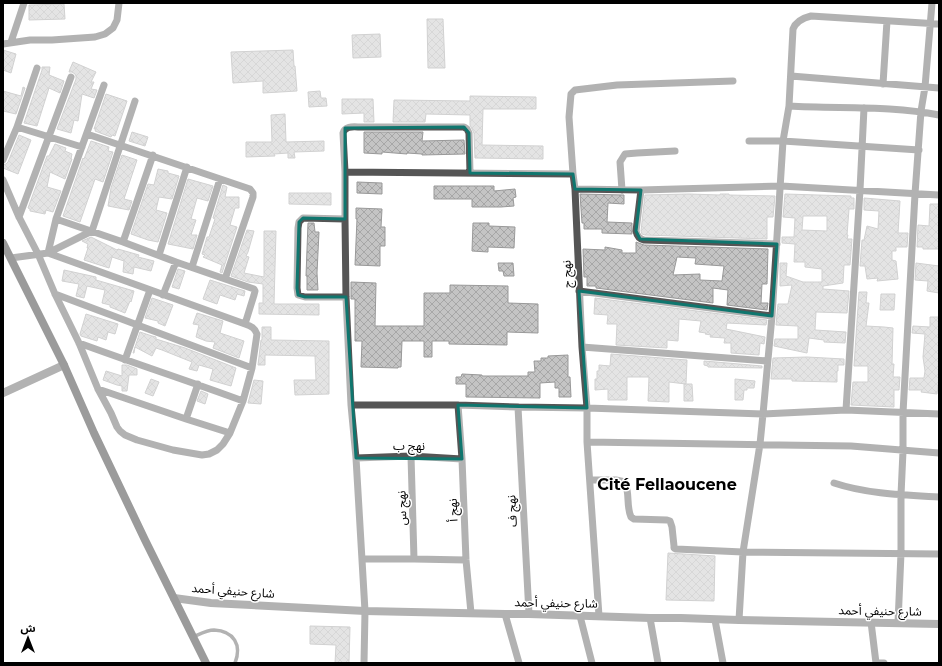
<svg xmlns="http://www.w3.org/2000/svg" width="942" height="666" viewBox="0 0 942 666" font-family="Montserrat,'Noto Sans Arabic',sans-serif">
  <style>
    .building { fill: url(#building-cross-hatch); stroke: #999; fill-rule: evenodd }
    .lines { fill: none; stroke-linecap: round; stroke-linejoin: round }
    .service { stroke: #555; stroke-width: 3.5 }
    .minor { stroke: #555; stroke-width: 7 }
    .tertiary { stroke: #555; stroke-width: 8 }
    .secondary { stroke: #222; stroke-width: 8 }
    .marked { fill: none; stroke: #0f766e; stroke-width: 3; stroke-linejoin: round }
    .labels { text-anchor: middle; stroke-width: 3; stroke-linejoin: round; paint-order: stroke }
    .street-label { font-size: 12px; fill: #000; stroke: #fff }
    .district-label { font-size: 16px; font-weight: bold; fill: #000; stroke: #fff }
  </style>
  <defs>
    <pattern id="building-cross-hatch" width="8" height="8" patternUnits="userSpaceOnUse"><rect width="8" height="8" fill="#c4c4c4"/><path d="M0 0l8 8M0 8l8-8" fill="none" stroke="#a7a7a7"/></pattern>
  </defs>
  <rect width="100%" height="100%" fill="#fff"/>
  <path class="building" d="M64,4L65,19L29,20V5Z
    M427,19H443L445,68H428Z
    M380,34L381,57L353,58L352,35Z
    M3,50L16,54L11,73L3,70Z
    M293,50L294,66H295L297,91L263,93V81L233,83L231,52Z
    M73,62L96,72L91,82H94L91,89L97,90L94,98L82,94L78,121L74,120L71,133L57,129L76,79V76L75,74L72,72H69L70,69Z
    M42,67H50L49,75L64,81L60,93L49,88L37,126L24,123L42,70Z
    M23,87L25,88L16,114L3,111V91L21,96Z
    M320,91L321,98H326L327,106L309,107L308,92Z
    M106,94L127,101L115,136L112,135L111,137L95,131L96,129H94Z
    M470,96L536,97V109H483L482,145L543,146V159L475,158L474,133L470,125V115L426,114L425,122H393L394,100L470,101Z
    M342,99H373L374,122H364V113L342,114Z
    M285,114L286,142L324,141V151L294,152L295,158H288V153L274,154L275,156L246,157V142H272L271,115Z
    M132,132L148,137L145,146L129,141Z
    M364,132H423L422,141L464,140L465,154L422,155V154L407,153V154L382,152V154L364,153Z
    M19,135L31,140L18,174L3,168V165L6,164L8,162Z
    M91,141L109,147L108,151L113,152L103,182L95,179L80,222L63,216L83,158L84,159Z
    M55,144L66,148L65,151L72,154L71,159H72L65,179L50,172L47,187L61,191L53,212L46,210L45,214L30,211V209L28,208L47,156H49Z
    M122,155L137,160L124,199L132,201L129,210L108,206L111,188Z
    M158,169L168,171V173L179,176L172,199L159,197L156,210L167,213L158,242L148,240L131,234L148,184L154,185Z
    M188,179L213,186L208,201L197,198L191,219L196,220L191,235H197L193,249L168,244Z
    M357,182L382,183V194L357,193Z
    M223,185L227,187L225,197H239V208H235L230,225L237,227L222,273L220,272L222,265L203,257L205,255L202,254L207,237H209L215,219L213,218Z
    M434,186H494V191L515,189L516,197L513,198L514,206L501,207H472V199H434Z
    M289,193H331V205L289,204Z
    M580,194L624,195V204L608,203L607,222L632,223V234L602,233V229H584V223H582Z
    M689,194L720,195V194H729V195L775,196L773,217H767V239L645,235L642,234L641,231L645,195Z
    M785,194L851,196V198H854V209H849L847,235H848L847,239H852L850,265H844L843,283L823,286V289L849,291L847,313L816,312L815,330L846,332L845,343L824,342V340L809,338L807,353L774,346L775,339H798V326L776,325L778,304H788L792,285L780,286V263H787L786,276L803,282H822V269L805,267V262H794L795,244L782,243V237H794L795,218L783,217ZM803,216H827V231L802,230Z
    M864,198L900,201L898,233H908L907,247H896V251H892V260L896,261L898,279L877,281L878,278L867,279L865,266H860L862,240H864L867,226L878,229L879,211L864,210Z
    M930,204H939V249H923V247H917L918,225L929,226Z
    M356,208L382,209L381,227H385V246H380V266L355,265L357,219H356Z
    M308,223H314L315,232H319L317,273L318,290H307V276H306Z
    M473,223H489V226L515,227L514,248L488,247V252L472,251Z
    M247,230L254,231L248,252L246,256L249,257L244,273L264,277V231H276L274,304H319V315L259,314V303H263V284L248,282L231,276Z
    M91,237L117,250L118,249L139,255L138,257L154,261L151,271L134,267L133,274L123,272L124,261L112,257L109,268L84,260L88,248H87L88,244L82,241Z
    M636,242L644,245L768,249L767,284H762L761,303H768L767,310L727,305L728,290L713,288V303L596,288V286H587V277H584L583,249L605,250V247L622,250V253H636ZM677,257L696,258L695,264L724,266L722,281L700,280V274L673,275Z
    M498,263H513L514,276H504L503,271H499Z
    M916,263L939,266V293L927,291L928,281L915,280Z
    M178,269L185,271L179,289L172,287Z
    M64,270L96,277V280L134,291L131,302L130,301L125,313L110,307V305L102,303L105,290L87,286L84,298L76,296L79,284L62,281Z
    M210,280L245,291L244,296L237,294L235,300L220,295L217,304L203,299Z
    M351,282L376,283L375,326H424V293H450V285L508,286V303L538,304V333L507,332V345L449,344V341H432V357H424V341H402L401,367H398V368L361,367L362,341H355V299H351Z
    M859,292H867L866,303H869L866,326L884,327L893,328L892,364H894L893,377H900L899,390H894V407L851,405L853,382H868V366H854Z
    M881,294H895L894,310H880Z
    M152,298L173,305L165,326L158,323V321L145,318Z
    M595,298L767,320L766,325L727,323L726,329L765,337L764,344L760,343L759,355L731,353V343H724L725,338L710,337L711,335L705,334L706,333L699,332L701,321L679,319L678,341L667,340V348L616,345L617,324H607L608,315L594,314Z
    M197,313L223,321L220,333L244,341L239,358L213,348L215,342L206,341L196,337L199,325L193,324Z
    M86,314L118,324L115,334L108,332L106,340L98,337L97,341L81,336L80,334Z
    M930,317H939V380L937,394L921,392L922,390H909L910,378H924L925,371L923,357L925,334L912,333L913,326L930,327Z
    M262,327H271V340L329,341V394L295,395L294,380H316L315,356L265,355V365H258L261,340H262Z
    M140,332L152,336L156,337V339L185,348L236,368L231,386L210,380L213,369L199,365L197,371L189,369L192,362L162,350L156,348L152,356L135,347L134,353H133Z
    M611,354L687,360L686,384L669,382V402L648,401L649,377H627V400H608V389L595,390V379H597V371H599V365L610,366Z
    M568,355V377H570L571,397H559V388H555V382L540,383V398L466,397V384H456V377H461L462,374L482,375V376H528V372H535L534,361H541V358H548V356Z
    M807,357L844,359V365H838V371H837V382L792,381V379H771L773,358Z
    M704,361L762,366V368L708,367V366L704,365Z
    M122,365H127L137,369V375H129L127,391H122V386L117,385L103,380L106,371L122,376Z
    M151,379L159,382L153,396L145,393Z
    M735,379L755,381L754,388H747V390H744L743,400H735Z
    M254,380L263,381L261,404L248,403Z
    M684,384H692L693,401H684Z
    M201,391L208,394L205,404L197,401Z
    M668,553L715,556L714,601L666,600Z
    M310,626L350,627L349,663H335L336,645L310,644Z"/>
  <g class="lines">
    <path class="service" d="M193,637C200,634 207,630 214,630C234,631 242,645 235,663"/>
    <path class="minor" d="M11,42L24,3
      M3,44L30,40H52L95,37L105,34L113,28L117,20L119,3
      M791,76L939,88
      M883,84L887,21
      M789,106L793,29C796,21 803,18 811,16L939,24
      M17,127L82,147
      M87,134L250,189L253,193V197L225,279
      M749,141H783L919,150
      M3,160L17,127L37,68
      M345,172L573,174
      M3,180L19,217L38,254L55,294L79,343L98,389L111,413L117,427L120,431L125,435L137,440L173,450L202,455L209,454L217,450L223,444L230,433L243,401L252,368L257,334C255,328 251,326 245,324L48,253L56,219L104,85
      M575,189L641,190L781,186L939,195
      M622,190L620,162L625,154L637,153L675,151
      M641,190L636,231C637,236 639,239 644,240L777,244
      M19,217L71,77
      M56,219L123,242L176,262L254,289L255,291L254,295L245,324
      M345,219L303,218L299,222L298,228L297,288L298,295L305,297H346
      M123,242L153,155
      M159,255L187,167
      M11,258L48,253L92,231L135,101
      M192,267L220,179
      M579,291L772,316
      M55,294L252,368
      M163,295L176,262
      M79,343C133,363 189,381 243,401
      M582,347L767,361
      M125,360L150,290
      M98,389L186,419L230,433
      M351,405H458L518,407L587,408L763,414L846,410L939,414
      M458,405L462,459L466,560L471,613
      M518,407L529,614
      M846,410L860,190L864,108
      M186,419L198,384
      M587,442L851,446L939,453
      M411,456L414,559
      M356,458L411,456L462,459
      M590,480H616L625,482C630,494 626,506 631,517L634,519L667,520L670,521L672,527L674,546V548L676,549L743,552L939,554
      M834,483C867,494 904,495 939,497
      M362,559H414L466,560
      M505,614L519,663
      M580,616L592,663
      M599,616L587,442V408L582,347L575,189L573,174L569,117L571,94L575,90L617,85L733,81
      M650,618L658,663
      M715,620L723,663
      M739,620L743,552L760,444L763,414L772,316L783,141L789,106C839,109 890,105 939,115
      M871,622L876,663
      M898,623L901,553V495L903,451V413L915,194L921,111L925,87L932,3
      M364,663L365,611L356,458L351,405L346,297L345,219V172L343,133C345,125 355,127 361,127H464L467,129L469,133L470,173
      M876,663H884"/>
    <path class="tertiary" d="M3,393L64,365
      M174,598L211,603L365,611L505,614H529L650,618H681L739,620L939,624"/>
    <path class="secondary" d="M3,243L64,365L94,433L145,540L206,663"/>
  </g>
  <path d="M0 0H942V666H0ZM464,127L469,133L470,173L573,174L575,189L641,190L636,231L640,239L777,244L772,316L579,291L587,408L458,405L462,459L356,458L346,297H305L298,295L297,288L299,222L303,218L345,219V128Z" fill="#fff" fill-opacity=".55" fill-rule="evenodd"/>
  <path class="marked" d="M464,127L469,133L470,173L573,174L575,189L641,190L636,231L640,239L777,244L772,316L579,291L587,408L458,405L462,459L356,458L346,297H305L298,295L297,288L299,222L303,218L345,219V128Z"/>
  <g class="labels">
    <g class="street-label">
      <text transform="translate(567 274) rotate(-92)" y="4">نهج ج</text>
      <text x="409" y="450">نهج ب</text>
      <text transform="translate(402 508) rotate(-92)" y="4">نهج س</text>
      <text transform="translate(453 510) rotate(-92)" y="4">نهج أ</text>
      <text transform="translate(512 511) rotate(-93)" y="4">نهج ف</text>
      <text transform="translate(233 591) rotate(4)" y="4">شارع حنيفي أحمد</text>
      <text transform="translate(556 603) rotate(1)" y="4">شارع حنيفي أحمد</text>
      <text transform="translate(880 611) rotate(1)" y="4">شارع حنيفي أحمد</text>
    </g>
    <g class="district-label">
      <text x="667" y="490">Cité Fellaoucene</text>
    </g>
  </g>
  <rect width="942" height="666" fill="none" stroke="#000000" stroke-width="8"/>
  <g transform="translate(28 638)" stroke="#ffffff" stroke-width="3" paint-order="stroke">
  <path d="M0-3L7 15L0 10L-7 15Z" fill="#000000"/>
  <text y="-6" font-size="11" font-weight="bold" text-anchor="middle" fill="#000000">ش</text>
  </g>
</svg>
